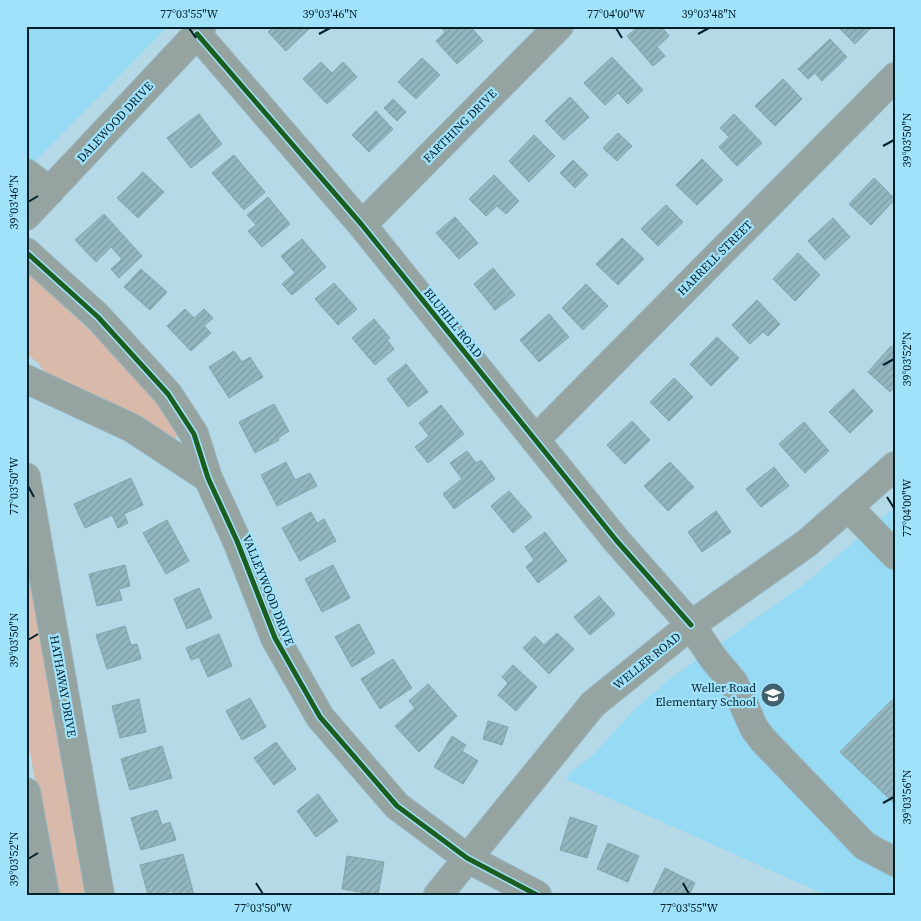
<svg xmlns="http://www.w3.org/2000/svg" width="921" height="921" viewBox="0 0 921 921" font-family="'Source Serif 4',serif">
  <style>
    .built { fill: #96daf4 }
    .grass { fill: #d9b9aa }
    .building { fill: url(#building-hatch); stroke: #81a5ad }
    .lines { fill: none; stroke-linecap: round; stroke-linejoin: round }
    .minor-casing { stroke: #99b6c1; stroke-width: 30 }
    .minor { stroke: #95a4a1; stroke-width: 28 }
    .cycleway-casing { stroke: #a1e2fb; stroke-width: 8 }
    .cycleway { stroke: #1b5e20; stroke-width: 5 }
    .ticks { fill: none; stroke: #00212c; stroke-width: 2 }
    .labels { text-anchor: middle; stroke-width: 4.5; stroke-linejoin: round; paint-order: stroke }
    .street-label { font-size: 12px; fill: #00212c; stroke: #a1e2fb }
    .poi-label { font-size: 12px; fill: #00212c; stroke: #a1e2fb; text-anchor: end }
    .neatline { fill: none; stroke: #00212c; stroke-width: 2 }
    .ticks-label { font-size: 12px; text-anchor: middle; fill: #00212c }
  </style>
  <defs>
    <pattern id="building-hatch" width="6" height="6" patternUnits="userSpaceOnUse" patternTransform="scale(1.25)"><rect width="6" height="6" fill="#93b6bf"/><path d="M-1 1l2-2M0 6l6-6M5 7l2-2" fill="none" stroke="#7d9ca4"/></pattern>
  </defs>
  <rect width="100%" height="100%" fill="#b5d9e7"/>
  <path class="built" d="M26,26H168L26,171Z
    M895,507V895H826L566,779L572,771L591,757L634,710L667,681L802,586Z"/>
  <path class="grass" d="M26,275H31L145,383L179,430L175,440L46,374L38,363L26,353Z
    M26,547L90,895H56L26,730Z"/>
  <path class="building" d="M274,26H310L311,27L286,51L268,32Z
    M440,26H470L483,41L457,64L436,41L445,32Z
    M639,26H661L669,36L657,47L665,56L653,66L627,36Z
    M837,26H873L855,44Z
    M830,39L847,57L822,81L815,73L808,79L798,69Z
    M612,57L643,90L628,104L618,93L605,105L584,83Z
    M422,58L440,75L416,99L398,82Z
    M321,62L332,73L343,62L357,77L327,104L303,79Z
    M783,79L802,99L775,126L755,106Z
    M570,97L589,117L564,140L545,121Z
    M393,99L406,112L397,121L384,108Z
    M376,111L393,129L369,152L352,135Z
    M199,114L222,144L191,168L167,138Z
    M734,114L762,143L737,166L719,147L729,137L720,128Z
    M618,133L632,146L617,161L603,148Z
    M534,135L555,156L529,182L509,161Z
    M234,155L265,192L244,210L212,173Z
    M702,159L723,180L697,205L676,185Z
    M573,160L588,175L575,188L560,173Z
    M143,172L164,192L138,218L117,198Z
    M494,175L519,201L506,214L497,206L486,216L469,199Z
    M874,178L895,199L871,225L849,204Z
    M268,197L290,224L262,247L248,231L256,225L247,215Z
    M666,205L683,222L658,246L641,229Z
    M104,214L142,256L119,278L111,269L122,259L111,247L96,262L75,240Z
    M455,217L478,243L459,259L436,233Z
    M833,218L850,237L825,260L808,241Z
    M622,238L644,259L618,285L596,264Z
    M302,239L326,267L292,295L282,284L295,273L281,256Z
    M798,253L820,275L795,301L773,279Z
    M493,268L515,295L495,310L474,284Z
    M141,269L167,292L150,310L124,287Z
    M334,283L357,309L338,325L315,299Z
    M586,284L608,306L583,330L562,308Z
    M757,300L780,324L768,336L763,332L750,344L732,325Z
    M185,309L194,318L204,309L213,318L204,326L211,333L191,351L167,326Z
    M549,314L569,337L539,362L520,340Z
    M374,319L390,338L387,340L394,349L375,365L352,338Z
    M717,337L739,358L711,386L690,364Z
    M891,346L895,349V386L890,392L868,372Z
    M234,351L242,362L250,357L263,377L229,398L209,367Z
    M406,364L428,392L408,407L387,379Z
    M674,378L693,397L669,421L650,402Z
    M853,389L873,411L850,433L829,412Z
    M274,404L289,431L278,438L279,440L255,453L239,422Z
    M441,405L464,434L428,463L415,447L429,436L419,423Z
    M632,421L650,440L625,464L607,445Z
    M804,422L829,451L805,473L779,444Z
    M467,451L476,463L481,460L495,479L454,509L443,494L462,479L450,463Z
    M286,462L295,480L310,473L317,486L277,506L261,475Z
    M670,462L694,487L668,511L644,486Z
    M774,467L789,486L761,507L746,489Z
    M131,478L143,505L124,514L128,523L118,528L112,515L85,528L74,504Z
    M509,491L532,517L513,533L491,506Z
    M716,511L731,532L702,552L688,532Z
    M311,512L317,523L324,519L336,541L300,561L282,528Z
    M167,520L189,561L166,574L143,533Z
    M545,532L567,561L538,583L526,567L534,560L525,547Z
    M125,565L130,586L119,589L122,600L97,606L89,574Z
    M333,565L350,598L322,612L305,579Z
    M199,588L212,618L187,629L174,599Z
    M599,596L615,614L590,635L574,617Z
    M359,624L375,653L352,667L335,637Z
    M125,626L131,645L137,644L141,659L107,669L96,635Z
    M557,633L574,649L549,674L523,648L535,636L544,645Z
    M219,634L232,666L208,677L199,657L191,660L186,648Z
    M393,659L412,688L380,709L361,679Z
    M513,665L537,687L516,711L498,695L508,683L502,677Z
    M428,684L457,716L419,752L395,726L415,708L409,701Z
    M895,697V804L840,752Z
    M250,698L266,727L242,740L226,711Z
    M139,699L146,732L120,738L112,706Z
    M488,721L508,727L502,745L483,739Z
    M452,736L466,745L462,751L478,761L463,784L434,767Z
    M276,742L296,769L274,785L254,758Z
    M162,746L172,778L130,790L121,759Z
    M318,794L338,821L316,837L297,811Z
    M157,810L162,825L170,822L176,840L141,850L131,818Z
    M570,817L597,826L587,858L560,850Z
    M608,843L639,856L628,882L597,869Z
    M183,854L194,895H174L173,891L148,895L140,865Z
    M347,856L384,862L378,895L342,889Z
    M665,868L695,883L689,895H652Z"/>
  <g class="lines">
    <defs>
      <path id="minor" d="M197,34L362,225L616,540L691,625L713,658L734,683L754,728L763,740L865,846L895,862
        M26,173L50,191
        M26,216L197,34L202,26
        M362,225L559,26
        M26,252L98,317L168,394L194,434L208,478L237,541L275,638L320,717L397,806L467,858L537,895
        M26,379L132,428L208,478
        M535,440L895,77
        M26,477L100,895
        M849,508L895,555
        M26,792L45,895
        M438,895L593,704L691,625L807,543L895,466"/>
    </defs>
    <use href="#minor" class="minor-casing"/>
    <use href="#minor" class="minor"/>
    <defs>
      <path id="cycleway" d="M197,34L362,225L616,540L691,625
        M26,252L98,317L168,394L194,434L208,478L237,541L275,638L320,717L397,806L467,858L537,895"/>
    </defs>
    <use href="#cycleway" class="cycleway-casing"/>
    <use href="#cycleway" class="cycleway"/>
  </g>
  <path class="ticks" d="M189,28L196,38M616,28L622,38M319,34L330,28M698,34L709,28M883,146L894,140M28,202L38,196M883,365L894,359M28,486L34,497M887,497L894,508M28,640L38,634M883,803L894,797M28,859L38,853M256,883L263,894M683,883L689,894"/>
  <defs>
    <symbol id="school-disc" viewBox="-11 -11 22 22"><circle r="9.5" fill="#3f616d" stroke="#a1e2fb"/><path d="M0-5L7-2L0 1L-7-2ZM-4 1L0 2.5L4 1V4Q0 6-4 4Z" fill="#fff"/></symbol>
  </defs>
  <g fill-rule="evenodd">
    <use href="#school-disc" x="759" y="681" width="28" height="28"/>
  </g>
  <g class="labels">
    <g class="street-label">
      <text transform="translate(115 122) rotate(-47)" y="4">DALEWOOD DRIVE</text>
      <text transform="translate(460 126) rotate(-45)" y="4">FARTHING DRIVE</text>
      <text transform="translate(715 258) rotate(-45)" y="4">HARRELL STREET</text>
      <text transform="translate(453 323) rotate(51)" y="4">BLUHILL ROAD</text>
      <text transform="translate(268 590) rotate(68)" y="4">VALLEYWOOD DRIVE</text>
      <text transform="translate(647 661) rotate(-39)" y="4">WELLER ROAD</text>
      <text transform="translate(63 686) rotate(80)" y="4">HATHAWAY DRIVE</text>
    </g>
    <g class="poi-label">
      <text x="756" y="692">Weller Road<tspan x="756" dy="14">Elementary School</tspan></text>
    </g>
  </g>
  <rect width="921" height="921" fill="none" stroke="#a1e2fb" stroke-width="55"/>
  <rect x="28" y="28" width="866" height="866" class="neatline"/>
  <g class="ticks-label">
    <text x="189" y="18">77°03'55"W</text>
    <text x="330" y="18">39°03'46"N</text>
    <text x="616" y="18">77°04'00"W</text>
    <text x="709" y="18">39°03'48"N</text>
    <text transform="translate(907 140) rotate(-90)" y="4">39°03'50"N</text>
    <text transform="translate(14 202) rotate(-90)" y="4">39°03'46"N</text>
    <text transform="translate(907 359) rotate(-90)" y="4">39°03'52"N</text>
    <text transform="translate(14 486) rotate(-90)" y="4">77°03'50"W</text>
    <text transform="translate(907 508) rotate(-90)" y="4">77°04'00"W</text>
    <text transform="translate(14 640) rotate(-90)" y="4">39°03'50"N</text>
    <text transform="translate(907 797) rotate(-90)" y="4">39°03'56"N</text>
    <text transform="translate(14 859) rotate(-90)" y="4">39°03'52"N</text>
    <text x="263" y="912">77°03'50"W</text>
    <text x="689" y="912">77°03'55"W</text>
  </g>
</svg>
